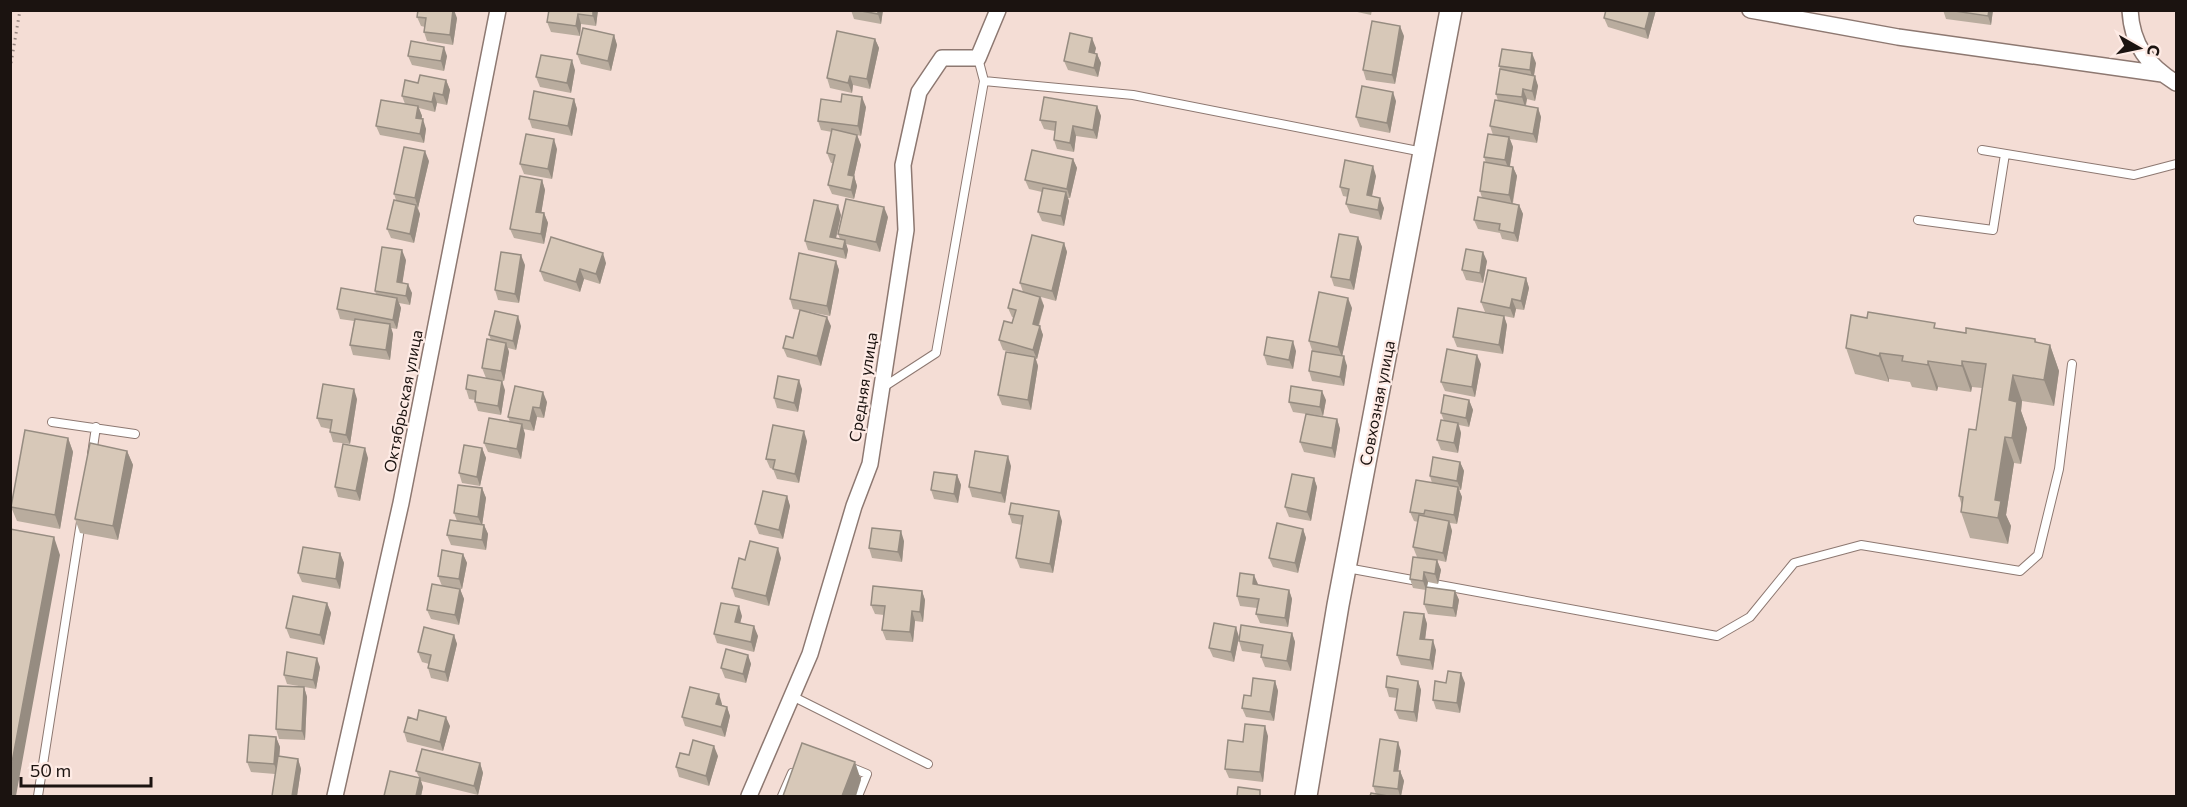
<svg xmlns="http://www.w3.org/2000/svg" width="2187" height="807" viewBox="0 0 2187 807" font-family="Commissioner,sans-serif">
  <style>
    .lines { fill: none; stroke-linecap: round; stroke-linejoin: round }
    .lane-casing { stroke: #8d7871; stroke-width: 10 }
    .street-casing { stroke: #8d7871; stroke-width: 18 }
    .secondary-casing { stroke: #8d7871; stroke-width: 24 }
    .path { stroke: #968680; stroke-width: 3; stroke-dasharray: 1.5 4.5; stroke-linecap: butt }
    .lane { stroke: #fff; stroke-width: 8 }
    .street { stroke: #fff; stroke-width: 15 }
    .secondary { stroke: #fff; stroke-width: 21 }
    .wall { fill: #b9ac9e }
    .shaded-wall { fill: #968c81 }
    .building { fill: #d7c8b8; stroke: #968c81; stroke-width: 1.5 }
    .labels { text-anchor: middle; stroke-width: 4.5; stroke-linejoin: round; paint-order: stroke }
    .street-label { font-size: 16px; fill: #1b1310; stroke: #feebe5 }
  </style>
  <rect width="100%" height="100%" fill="#f4ddd5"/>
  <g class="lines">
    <defs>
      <path id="lane" d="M978,58L984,81L1133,95L1423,152
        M1982,150L2134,175L2176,164
        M1918,220L1993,230L2005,154
        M882,388L936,353L984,81
        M52,422L135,434
        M92,454L96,427
        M1347,568L1717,636L1750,617L1794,563L1861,545L2020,571L2038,555L2059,469L2072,364
        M792,696L928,764
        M850,767L867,774L858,796
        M38,796L81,522
        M782,796L792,773"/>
      <path id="street" d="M1750,10L1898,37L2162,74
        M2130,10C2132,46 2148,65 2176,83
        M335,796L401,503L498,10
        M749,796L810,654L854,506L870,464L906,230L903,165L919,92L942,58H978L998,10"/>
      <path id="secondary" d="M1306,796L1338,605L1451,10"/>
    </defs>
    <use href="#lane" class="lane-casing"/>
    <use href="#street" class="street-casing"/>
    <use href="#secondary" class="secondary-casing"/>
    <path class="path" d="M10,69L20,10"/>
    <use href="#lane" class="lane"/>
    <use href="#street" class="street"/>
    <use href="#secondary" class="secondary"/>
  </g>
  <path class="wall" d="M549,10H598L596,26L581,24L580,36L551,32L547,22Z
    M851,10H883L881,24L854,19Z
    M1348,10H1372L1371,15Z
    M1606,10H1656L1648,39L1608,27L1604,18Z
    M1943,10H1993L1991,25L1946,19Z
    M417,17L457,18L453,45L427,41L424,32L425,27L421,26Z
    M614,35L617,45L611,71L581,64L577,54Z
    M1404,36L1395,84L1366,80L1363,70Z
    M875,39L879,48L870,89L853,85L852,93L830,88L827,78Z
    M1096,48L1094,53L1097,54L1101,63L1098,77L1068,70L1064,61Z
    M408,56H447L444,71L412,65Z
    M1536,63L1534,76L1538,86L1535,101L1527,99L1526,106L1538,108L1541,117L1537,143L1510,139L1513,147L1510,166L1513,167L1517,176L1513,203L1519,205L1523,214L1518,242L1502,239L1500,233L1478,229L1474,220L1482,198L1480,191L1486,163L1484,157L1493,135L1490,126L1498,101L1496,94L1501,70L1499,66Z
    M575,70L571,93L540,87L536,77Z
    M446,80L450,90L447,105L437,103L435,112L419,108L422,116L421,119L426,129L424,143L380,135L376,126L405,104L402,96L418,83Z
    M574,99L577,109L572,136L532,128L529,119Z
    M1396,101L1390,133L1360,127L1356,117Z
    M1097,106L1101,116L1097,139L1076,136L1074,152L1057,149L1054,140L1055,131L1044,129L1040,120Z
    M866,107L861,136L857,135L861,145L854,176L857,186L854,199L832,194L828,185L833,163H831L827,153L832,132L821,130L818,121Z
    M557,149L552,179L524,174L520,164Z
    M1073,159L1077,168L1070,198H1068L1069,201L1064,226L1042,221L1038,212L1042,192L1029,189L1025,180Z
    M429,161L418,208L420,214L414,243L391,238L387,229L396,200L394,194Z
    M1376,176L1372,196L1384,208L1381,220L1350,213L1346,204L1348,197L1343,196L1340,187Z
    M542,180L545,190L541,213H544L548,223L544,244L514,238L510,229Z
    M841,215L836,238L840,239L838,234L888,217L880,252L846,244L848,250L846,259L808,250L805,241Z
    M1358,237L1362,247L1354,290L1334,286L1331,277Z
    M1064,243L1067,252L1056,301L1041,297L1044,306L1039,326L1043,335L1037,359H1036L1038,366L1031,410L1002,405L998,395L1018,354L1003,350L999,340L1012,323L1014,318L1012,317L1008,308L1023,292L1020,283Z
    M406,260L402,283L412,293L410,305L399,303L401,308L397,329L391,328L393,334L390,360L353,355L350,345L354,321L340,319L337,309L376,294L375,291Z
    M836,261L839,270L830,316L805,311L831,326L821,366L787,357L783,348L793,338L800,310L793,309L790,299Z
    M1487,261L1483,283L1466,280L1462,270Z
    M606,263L600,284L584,279L580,292L544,281L540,271Z
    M525,265L519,303L498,300L495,290Z
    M1526,278L1529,288L1524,310L1516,309L1514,318L1504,316L1507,325L1503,354L1457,347L1453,337L1498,315L1485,312L1481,302Z
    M1352,308L1342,356L1347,366L1344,386L1312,381L1309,371L1312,350L1309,341Z
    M521,326L516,350L508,348L509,352L504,381L486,378L482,368L491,340L489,335Z
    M1937,328L1966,333L2035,339L2037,343L2050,345L2059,371L2054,406L2022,401L2021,411L2027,428L2021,464L2014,463L2006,515L2011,526L2008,544L1970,538L1961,512L1962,506L1959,496L1976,430L1982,388L1972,387L1971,392L1938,387L1937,391L1912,387L1910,382L1889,379V382L1855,374L1846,348Z
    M1296,351L1293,369L1267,365L1264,355Z
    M1481,364L1475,397L1445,391L1441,382Z
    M466,389L505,390L501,415L478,411L475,402V400L469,399Z
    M802,389L798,412L777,408L774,398Z
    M357,399L350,444L333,442L330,432V429L321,427L317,418Z
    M1326,400L1323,416L1309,414L1337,419L1340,429L1335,458L1304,452L1300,442L1306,414L1293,412L1289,402Z
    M1469,400L1473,410L1469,427L1459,425L1461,433L1458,453L1441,450L1437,440L1444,421L1441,413Z
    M547,402L544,418L537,417L534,431L523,429L525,434L521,459L488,452L484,443L510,422L508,417Z
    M68,438L73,452L60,529L17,521L11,507Z
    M807,441L799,483L777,479L773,469L770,468L766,459Z
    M482,448L486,458L480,486L462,483L459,473Z
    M127,451L133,465L118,540L80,533L75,519Z
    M368,458L360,501L338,497L335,487Z
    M1460,462L1464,471L1461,490H1459L1462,497L1457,524L1450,523L1452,531L1446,562L1437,560L1441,570L1438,584L1428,582L1427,587L1455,591L1459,600L1456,617L1428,614L1424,604L1426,590L1413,588L1410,579L1435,560L1417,557L1413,547L1418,522L1414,521L1410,512L1432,483L1430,476Z
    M1011,466L1005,503L972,497L969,487Z
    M957,475L961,485L958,503L934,499L931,490Z
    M1314,478L1317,487L1311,521L1289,517L1285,507Z
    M482,488L486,498L482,525H484L488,534L486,550L451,545L447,535L457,521L454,513Z
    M787,496L790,506L783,539L759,534L755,524Z
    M1009,514L1062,521L1053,573L1020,568L1016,558L1022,525L1012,523Z
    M1303,529L1306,538L1298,573L1273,567L1269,558Z
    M904,541L902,562L872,558L869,548Z
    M340,553L344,563L340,589L302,582L298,573Z
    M463,554L467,563L462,589L442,586L438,576Z
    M781,558L769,606L735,597L732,588L745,560Z
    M1258,584V585L1289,590L1292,599L1288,627L1260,623L1256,614L1257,608L1240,606L1237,596Z
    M460,589L464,599L459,625L431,619L427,610Z
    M922,591L925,600L923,622L915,621L913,642L886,640L882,630L884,615L875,614L871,605Z
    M327,603L331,613L324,645L290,638L286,628Z
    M1424,614L1427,624L1425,639L1436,650L1433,670L1401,665L1397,655Z
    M742,616L740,623L758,636L754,652L717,643L714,634Z
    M1292,633L1295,642L1291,671L1265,667L1261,657L1262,654L1242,651L1239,641Z
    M454,635L457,644L448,682L431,678L428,668L429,664L422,662L418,652Z
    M1239,637L1234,662L1213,657L1209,648Z
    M748,655L751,664L746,683L725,678L721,668Z
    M320,667L316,689L287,684L284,675Z
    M1275,681L1278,691L1274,721L1246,717L1242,708L1251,696Z
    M1418,681L1421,690L1417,722L1399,719L1395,710L1397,698L1389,697L1386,687Z
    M1446,683H1465L1460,713L1436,709L1433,700Z
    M304,687L307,697L305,740L279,739L276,729Z
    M722,704V705L727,707L730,716L725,737L685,726L682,717Z
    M417,720L450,726L443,751L407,742L404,732Z
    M1268,736L1263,782L1229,778L1225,769L1243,742Z
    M276,737L280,747L279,757L298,759L301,769L297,796H272L275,774L251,772L247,762Z
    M1401,751L1398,771H1400L1404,781L1401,796H1370L1376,794L1373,786Z
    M689,755L718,756L709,786L679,777L676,767Z
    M480,763L483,773L478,795L421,781L423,787L421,796H384L419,777L416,771Z"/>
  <path class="shaded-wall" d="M453,10H454L457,18L453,45L450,35Z
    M593,10H598L596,26L593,16Z
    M878,10H883L881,24L878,14Z
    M1650,10H1656L1648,39L1645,29Z
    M1989,10H1993L1991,25L1988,16Z
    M578,14L581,24L580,36L576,26Z
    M1400,26L1404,36L1395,84L1392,75Z
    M614,35L617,45L611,71L608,61Z
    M1092,38L1096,48L1093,62L1089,52Z
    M875,39L879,48L870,89L867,79Z
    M444,47L447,56L444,71L441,61Z
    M1532,53L1536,63L1533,80L1530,70Z
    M1097,54L1101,63L1098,77L1094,68Z
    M572,60L575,70L571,93L567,83Z
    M850,76L853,85L852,93L848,83Z
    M1535,76L1538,86L1535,101L1532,91Z
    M446,80L450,90L447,105L443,95Z
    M1523,89L1527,99L1525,107L1522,97Z
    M1393,92L1396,101L1390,133L1387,123Z
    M434,93L437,103L435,112L432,102Z
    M862,97L866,107L861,136L858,126Z
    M574,99L577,109L572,136L568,126Z
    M418,106L422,116L420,128L416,118Z
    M1097,106L1101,116L1097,139L1093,130Z
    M1538,108L1541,117L1537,143L1533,134Z
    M423,119L426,129L424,143L420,134Z
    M1073,126L1076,136L1074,152L1070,143Z
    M857,135L861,145L852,185L848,175Z
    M1509,137L1513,147L1509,170L1505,160Z
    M554,139L557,149L552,179L548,169Z
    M425,151L429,161L418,208L415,198Z
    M1073,159L1077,168L1070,198L1067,189Z
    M1373,166L1376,176L1370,205L1367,195Z
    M1513,167L1517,176L1512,205L1509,195Z
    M854,176L857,186L854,199L851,190Z
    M542,180L545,190L540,221L536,212Z
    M1066,192L1069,201L1064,226L1061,216Z
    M1380,198L1384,208L1381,220L1378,210Z
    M416,205L420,214L414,243L410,234Z
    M838,205L841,215L834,247L830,237Z
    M1519,205L1523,214L1518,242L1514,233Z
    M884,207L888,217L880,252L876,242Z
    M544,213L548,223L544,244L541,234Z
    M1358,237L1362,247L1354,290L1350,280Z
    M845,240L848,250L846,259L843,249Z
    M1064,243L1067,252L1056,301L1052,291Z
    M402,250L406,260L401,292L397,282Z
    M1483,252L1487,261L1483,283L1480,273Z
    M603,253L606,263L600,284L596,274Z
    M521,255L525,265L519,303L515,294Z
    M836,261L839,270L830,316L827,306Z
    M580,269L584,279L580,292L576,282Z
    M1526,278L1529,288L1524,310L1521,301Z
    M408,284L412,293L410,305L406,296Z
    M1040,297L1044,306L1036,333L1033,324Z
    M397,298L401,308L397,329L393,320Z
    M1348,298L1352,308L1342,357L1338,347Z
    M1512,299L1516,309L1514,318L1510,308Z
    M518,316L521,326L516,350L513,341Z
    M1504,316L1507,325L1503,354L1499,345Z
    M827,317L831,326L821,366L817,356Z
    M390,324L393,334L390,360L386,350Z
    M1040,326L1043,335L1037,359L1033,350Z
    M1293,341L1296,351L1293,369L1289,360Z
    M506,343L509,352L504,381L501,371Z
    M2050,345L2059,371L2054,406L2044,380Z
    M1880,353L1889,379V382L1879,356Z
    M1477,355L1481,364L1475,397L1472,387Z
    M1344,356L1347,366L1344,386L1340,377Z
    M1035,357L1038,366L1031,410L1028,400Z
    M1928,361L1938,387L1937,391L1928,365Z
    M1962,361L1972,387L1971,392L1962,366Z
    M2013,375L2022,401L2021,411L2027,428L2021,464L2012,438L2009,400Z
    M799,380L802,389L798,412L794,403Z
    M502,381L505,390L501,415L498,406Z
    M354,389L357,399L350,444L346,435Z
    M1322,391L1326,400L1323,416L1320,407Z
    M543,392L547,402L544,418L540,408Z
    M1469,400L1473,410L1469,427L1466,418Z
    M533,407L537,417L534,431L530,421Z
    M1337,419L1340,429L1335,458L1332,448Z
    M1458,423L1461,433L1458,453L1454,443Z
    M522,424L525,434L521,459L517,449Z
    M804,431L807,441L799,483L795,474Z
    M2005,437L2014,463L2006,515L2011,526L2008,544L1998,518L1995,500Z
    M68,438L73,452L60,529L55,515Z
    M365,448L368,458L360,501L356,491Z
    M482,448L486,458L480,486L477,477Z
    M127,451L133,465L118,540L113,526Z
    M1008,456L1011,466L1005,503L1001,493Z
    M1460,462L1464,471L1461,490L1457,481Z
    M957,475L961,485L958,503L954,494Z
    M1314,478L1317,487L1311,521L1307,512Z
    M1458,487L1462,497L1457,524L1454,515Z
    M482,488L486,498L482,526L478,517Z
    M787,496L790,506L783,539L779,530Z
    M1059,511L1062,521L1053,573L1050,564Z
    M1449,521L1452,531L1446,562L1443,553Z
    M484,525L488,534L486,550L482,540Z
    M1303,529L1306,538L1298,573L1295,563Z
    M901,531L904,541L902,562L898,552Z
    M54,537L60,555L16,796H10V773Z
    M778,548L781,558L769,606L766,596Z
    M340,553L344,563L340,589L336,579Z
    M463,554L467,563L462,589L459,579Z
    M1437,560L1441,570L1438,584L1435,574Z
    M1424,572L1428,582L1426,590L1423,581Z
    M1254,575L1258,584L1256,594L1253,584Z
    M460,589L464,599L459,625L455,615Z
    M1289,590L1292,599L1288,627L1285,618Z
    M922,591L925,600L923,622L920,612Z
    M1455,591L1459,600L1456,617L1453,608Z
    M327,603L331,613L324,645L320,635Z
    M739,606L742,616L738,631L735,622Z
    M912,611L915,621L913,642L910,632Z
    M1424,614L1427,624L1424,648L1420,639Z
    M754,626L758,636L754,652L751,642Z
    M1236,627L1239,637L1234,662L1231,652Z
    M1292,633L1295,642L1291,671L1287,661Z
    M454,635L457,644L448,682L445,672Z
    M1433,640L1436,650L1433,670L1430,660Z
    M748,655L751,664L746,683L743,674Z
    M317,658L320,667L316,689L313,680Z
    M1461,673L1465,683L1460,713L1457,703Z
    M1275,681L1278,691L1274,721L1270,712Z
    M1418,681L1421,690L1417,722L1414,712Z
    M304,687L307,697L305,740L302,731Z
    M719,694L722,704L720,714L716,704Z
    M727,707L730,716L725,737L721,727Z
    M446,717L450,726L443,751L440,742Z
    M1265,726L1268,736L1263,782L1260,772Z
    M276,737L280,747L278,774L274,764Z
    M1398,742L1401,751L1397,780L1394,771Z
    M714,746L718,756L709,786L706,776Z
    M298,759L301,769L297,796H292Z
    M855,762L861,780L856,796H842Z
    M480,763L483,773L478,795L474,786Z
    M1400,771L1404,781L1401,796H1400L1398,789Z
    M420,778L423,787L421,796H416Z"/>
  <path class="building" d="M418,10H453L450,35L424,32L426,18L417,17Z
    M549,10H593V16L578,14L576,26L547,22Z
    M856,10H878V14Z
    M1606,10H1650L1645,29L1604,18Z
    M1948,10H1989L1988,16Z
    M1372,21L1400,26L1392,75L1363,70Z
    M583,28L614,35L608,61L577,54Z
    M837,31L875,39L867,79L850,76L848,83L827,78Z
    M1070,33L1092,38L1089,52L1097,54L1094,68L1064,61Z
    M411,41L444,47L441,61L408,56Z
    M1502,49L1532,53L1530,70L1499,66Z
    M541,55L572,60L567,83L536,77Z
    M1500,69L1535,76L1532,91L1523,89L1522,97L1496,94Z
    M420,75L446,80L443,95L434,93L432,102L402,96L405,80L418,83Z
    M1362,86L1393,92L1387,123L1356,117Z
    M534,91L574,99L568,126L529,119Z
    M842,94L862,97L858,126L818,121L821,99L841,102Z
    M1044,97L1097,106L1093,130L1073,126L1070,143L1054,140L1056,122L1040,120Z
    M381,100L418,106L416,118L423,119L420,134L376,126Z
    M1495,100L1538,108L1533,134L1490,126Z
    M832,129L857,135L848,175L854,176L851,190L828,185L835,155L827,153Z
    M526,134L554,139L548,169L520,164Z
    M1488,134L1509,137L1505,160L1484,157Z
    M404,147L425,151L415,198L394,194Z
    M1032,150L1073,159L1067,189L1025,180Z
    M1345,160L1373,166L1367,195L1380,198L1378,210L1346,204L1349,189L1340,187Z
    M1484,162L1513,167L1509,195L1480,191Z
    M520,176L542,180L536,212L544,213L541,234L510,229Z
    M1043,188L1066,192L1061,216L1038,212Z
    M1478,197L1519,205L1514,233L1499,230L1500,224L1474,220Z
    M846,199L884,207L876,242L838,234Z
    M394,200L416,205L410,234L387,229Z
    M814,200L838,205L830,237L845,240L843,249L805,241Z
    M1339,234L1358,237L1350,280L1331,277Z
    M1032,235L1064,243L1052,291L1020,283Z
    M551,237L603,253L596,274L580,269L576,282L540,271Z
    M382,247L402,250L397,282L408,284L406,296L375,291Z
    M1466,249L1483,252L1480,273L1462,270Z
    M501,252L521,255L515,294L495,290Z
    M799,253L836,261L827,306L790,299Z
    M1488,270L1526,278L1521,301L1512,299L1510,308L1481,302Z
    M341,288L397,298L393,320L337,309Z
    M1013,289L1040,297L1033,324L1040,326L1033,350L999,340L1004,321L1012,323L1016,310L1008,308Z
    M1319,292L1348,298L1338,347L1309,341Z
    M1458,308L1504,316L1499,345L1453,337Z
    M800,310L827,317L817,356L783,348L786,336L793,338Z
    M495,311L518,316L513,341L489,335Z
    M1868,312L1935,323L1934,328L1966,333V328L2035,339V342L2050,345L2044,380L2013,375L2009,400L2017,402L2012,438L2005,437L1995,500L2001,501L1998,518L1961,512L1963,497L1959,496L1969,429L1976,430L1986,364L1962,361V366L1928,361V365L1902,361L1903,356L1880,353L1879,356L1846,348L1851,315L1867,318Z
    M355,319L390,324L386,350L350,345Z
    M1267,337L1293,341L1289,360L1264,355Z
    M487,339L506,343L501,371L482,368Z
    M1447,349L1477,355L1472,387L1441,382Z
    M1312,351L1344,356L1340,377L1309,371Z
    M1006,352L1035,357L1028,400L998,395Z
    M468,375L502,381L498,406L475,402L476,391L466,389Z
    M778,376L799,380L794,403L774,398Z
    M323,384L354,389L346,435L330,432L332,420L317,418Z
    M515,386L543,392L540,408L533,407L530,421L508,417Z
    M1291,386L1322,391L1320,407L1289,402Z
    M1444,395L1469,400L1466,418L1441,413Z
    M1306,414L1337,419L1332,448L1300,442Z
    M489,418L522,424L517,449L484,443Z
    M1441,420L1458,423L1454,443L1437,440Z
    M773,425L804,431L795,474L773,469L775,460L766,459Z
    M25,430L68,438L55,515L11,507Z
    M90,443L127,451L113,526L75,519Z
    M343,444L365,448L356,491L335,487Z
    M464,445L482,448L477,477L459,473Z
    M975,451L1008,456L1001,493L969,487Z
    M1433,457L1460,462L1457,481L1430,476Z
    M934,472L957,475L954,494L931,490Z
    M1292,474L1314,478L1307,512L1285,507Z
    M1416,480L1458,487L1454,515L1425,510L1424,514L1410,512Z
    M458,485L482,488L478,517L454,513Z
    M763,491L787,496L779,530L755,524Z
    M1011,503L1059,511L1050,564L1016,558L1023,516L1009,514Z
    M1419,515L1449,521L1443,553L1413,547Z
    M450,520L484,525L482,540L447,535Z
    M1277,523L1303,529L1295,563L1269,558Z
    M872,528L901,531L898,552L869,548Z
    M10,529L54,537L10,773Z
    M750,541L778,548L766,596L732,588L739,558L745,560Z
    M303,547L340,553L336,579L298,573Z
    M442,550L463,554L459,579L438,576Z
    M1413,557L1437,560L1435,574L1424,572L1423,581L1410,579Z
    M1240,573L1254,575L1253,584L1289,590L1285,618L1256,614L1259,599L1237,596Z
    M432,584L460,589L455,615L427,610Z
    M873,586L922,591L920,612L912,611L910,632L882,630L885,606L871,605Z
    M1426,587L1455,591L1453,608L1424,604Z
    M293,596L327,603L320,635L286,628Z
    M721,603L739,606L735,622L754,626L751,642L714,634Z
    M1404,612L1424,614L1420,639L1433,640L1430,660L1397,655Z
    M1214,623L1236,627L1231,652L1209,648Z
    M1241,625L1292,633L1287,661L1261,657L1263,645L1239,641Z
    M424,627L454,635L445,672L428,668L431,655L418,652Z
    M726,649L748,655L743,674L721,668Z
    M287,652L317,658L313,680L284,675Z
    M1448,671L1461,673L1457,703L1433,700L1435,681L1446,683Z
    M1387,676L1418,681L1414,712L1395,710L1398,689L1386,687Z
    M1253,678L1275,681L1270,712L1242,708L1244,695L1251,696Z
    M278,686L304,687L302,731L276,729Z
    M690,687L719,694L716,704L727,707L721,727L682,717Z
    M419,710L446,717L440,742L404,732L408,717L417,720Z
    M1245,724L1265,726L1260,772L1225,769L1228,740L1243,742Z
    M249,735L276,737L274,764L247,762Z
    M1380,739L1398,742L1394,771H1400L1398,789L1373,786Z
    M693,740L714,746L706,776L676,767L680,753L689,755Z
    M802,743L855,762L842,796H783Z
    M422,749L480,763L474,786L416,771Z
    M278,756L298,759L292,796H272Z
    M390,771L420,778L416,796H384Z
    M1238,787L1260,790V796H1237Z
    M1371,793L1388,796H1370Z"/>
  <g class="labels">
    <g class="street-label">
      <text transform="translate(863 387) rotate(-81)" y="6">Средняя улица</text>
      <text transform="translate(403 401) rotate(-79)" y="6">Октябрьская улица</text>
      <text transform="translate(1377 403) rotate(-79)" y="6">Совхозная улица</text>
    </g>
  </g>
  <rect width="2187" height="807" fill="none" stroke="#1b1310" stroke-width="24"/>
  <g transform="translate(2139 48) rotate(99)" stroke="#feebe5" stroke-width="4.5" paint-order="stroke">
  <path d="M0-4.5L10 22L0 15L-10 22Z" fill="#1b1310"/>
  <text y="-9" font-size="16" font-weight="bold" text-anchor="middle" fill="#1b1310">С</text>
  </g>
  <path d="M21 777v9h130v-9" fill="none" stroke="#1b1310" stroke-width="3"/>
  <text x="30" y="777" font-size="18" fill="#1b1310" stroke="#feebe5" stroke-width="4.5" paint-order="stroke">50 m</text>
</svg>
